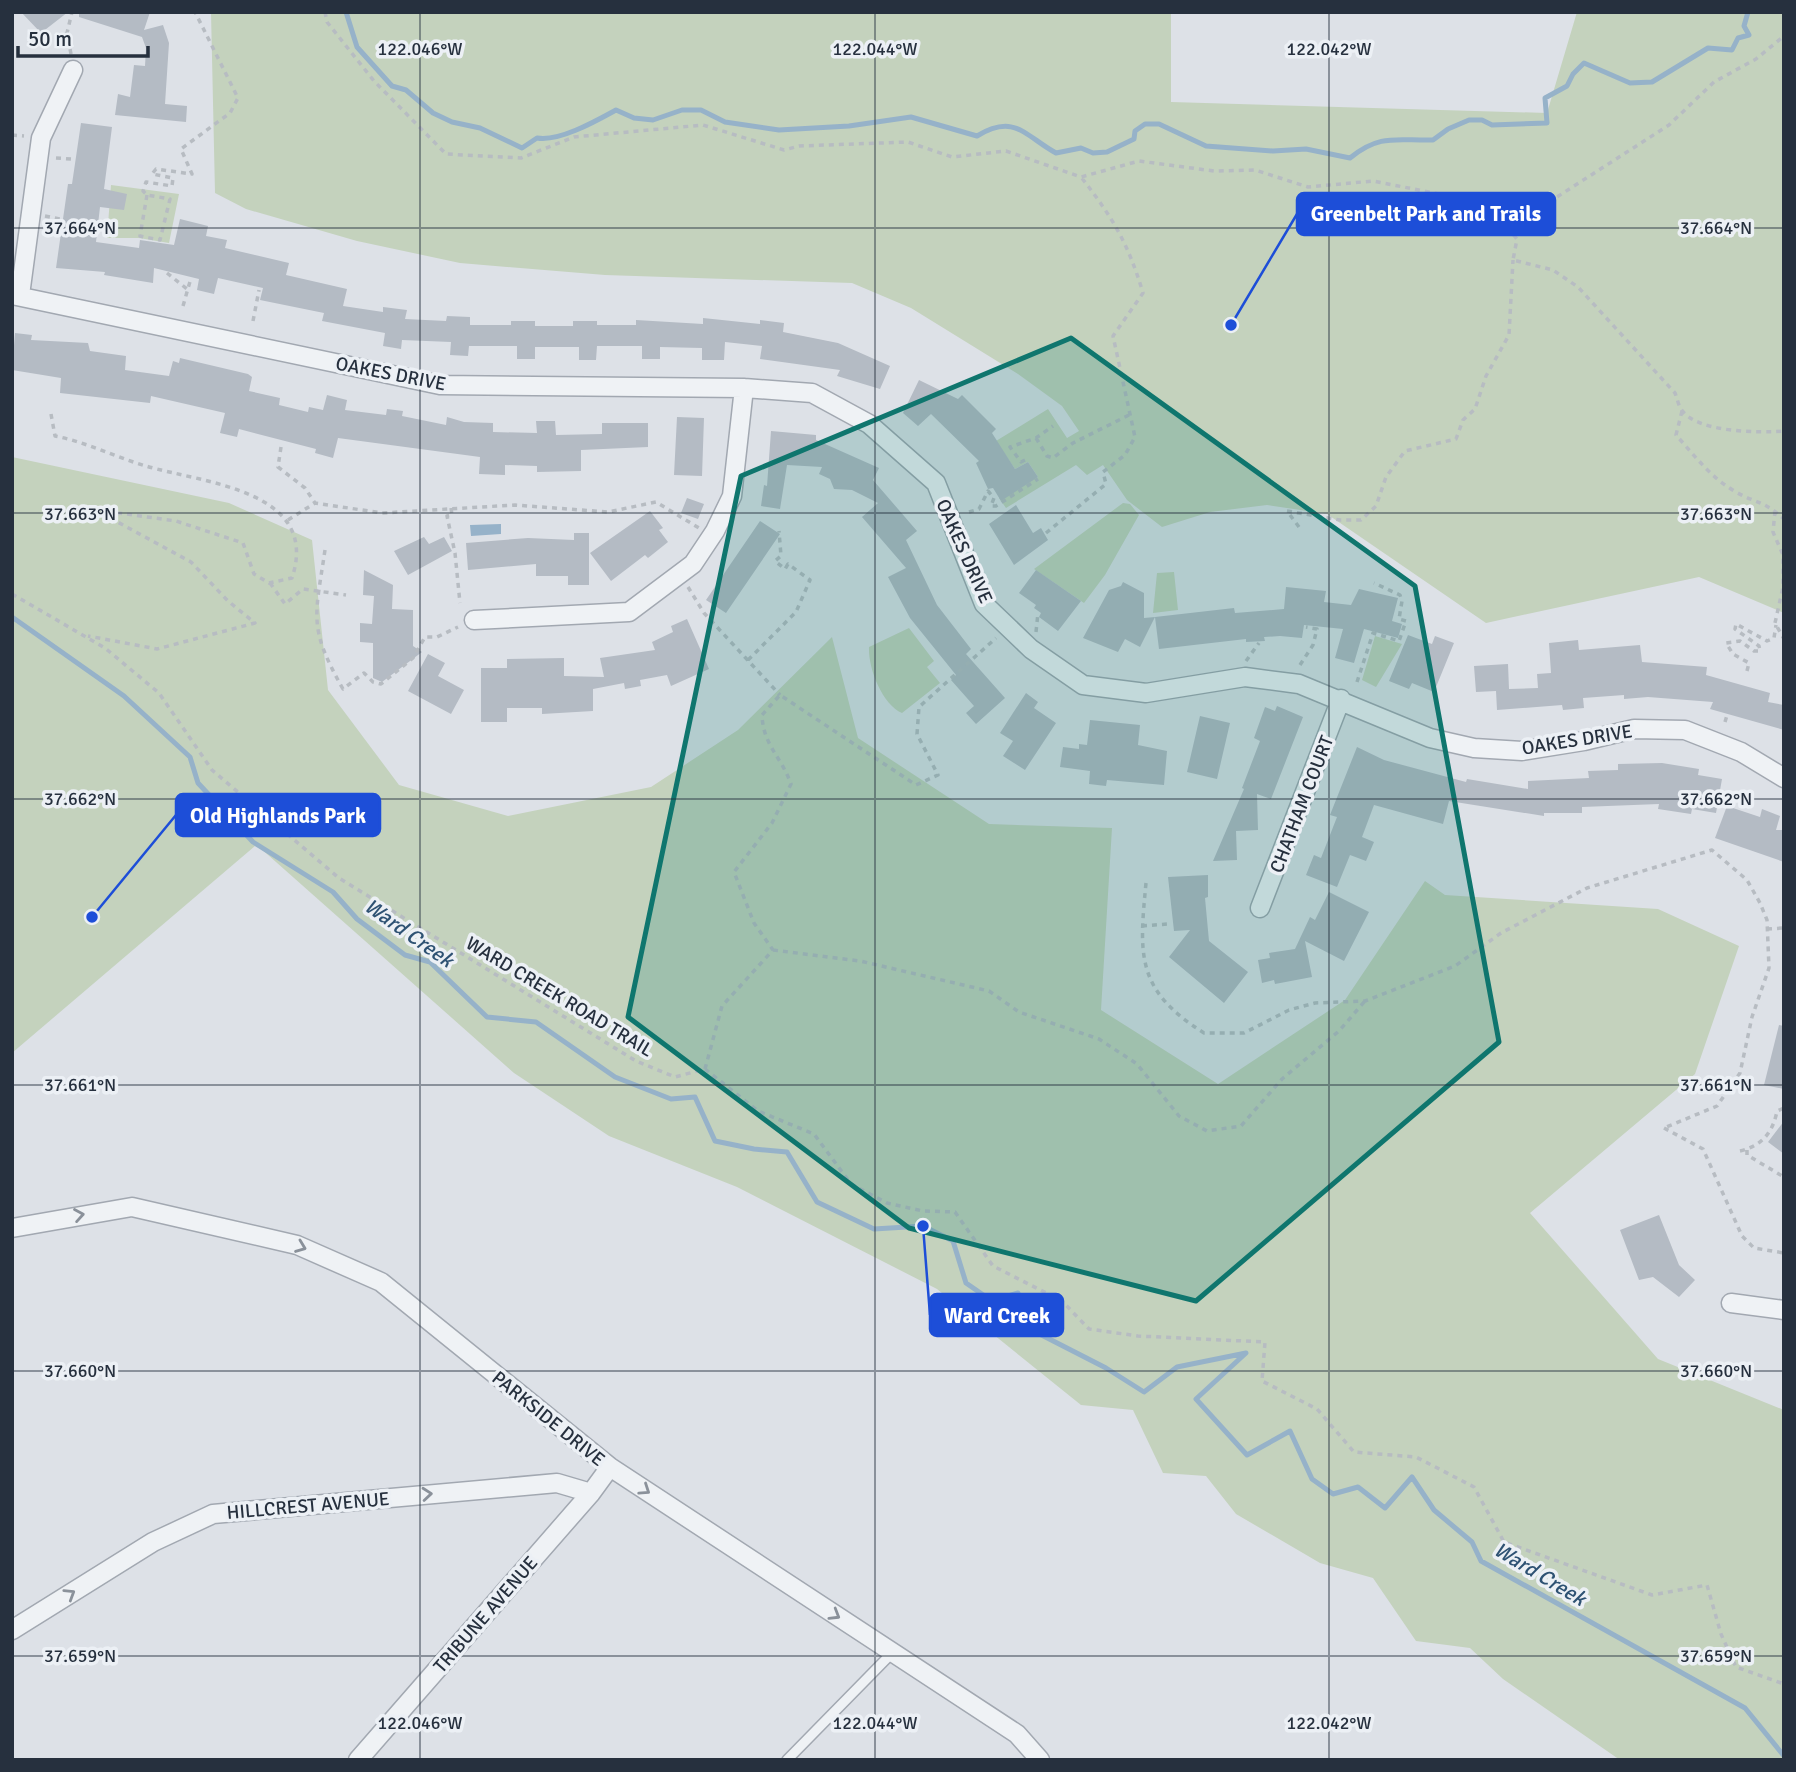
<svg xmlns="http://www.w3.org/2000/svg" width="1796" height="1772" viewBox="0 0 1796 1772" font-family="Signika,sans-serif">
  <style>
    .green { fill: #c4d2bd }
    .water { fill: #96b2c9 }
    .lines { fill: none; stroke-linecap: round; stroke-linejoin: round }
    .stream { stroke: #96b2c9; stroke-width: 5 }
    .building { fill: #b4bbc4 }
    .service-casing { stroke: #a2a8b1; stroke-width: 12 }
    .minor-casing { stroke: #a2a8b1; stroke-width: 21 }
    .path { stroke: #b7bcc2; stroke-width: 3.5; stroke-dasharray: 5 5; stroke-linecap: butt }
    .service { stroke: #eff2f5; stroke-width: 9 }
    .minor { stroke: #eff2f5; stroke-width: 18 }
    .oneway { stroke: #8a919a }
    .marked { fill: #0f766e; fill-opacity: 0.2; stroke: #0f766e; stroke-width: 5; stroke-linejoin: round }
    .ticks { fill: none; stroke: #26303e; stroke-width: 2; stroke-opacity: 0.45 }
    .labels { text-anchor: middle; stroke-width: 7; stroke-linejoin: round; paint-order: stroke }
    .street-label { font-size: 19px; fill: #26303e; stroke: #ecf0f5 }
    .water-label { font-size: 21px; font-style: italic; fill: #2e5273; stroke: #ecf0f5 }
    .ticks-label { font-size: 18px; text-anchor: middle; fill: #26303e; stroke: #ecf0f5; stroke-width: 7; stroke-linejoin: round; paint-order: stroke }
    .leader { fill: none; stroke: #1d4ed8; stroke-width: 2.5 }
    .callout-dot { fill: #1d4ed8; stroke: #ecf0f5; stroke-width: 2.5 }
    .callout { fill: #1d4ed8; stroke: #1d4ed8; stroke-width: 2.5 }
    .callout-label { font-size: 21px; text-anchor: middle; font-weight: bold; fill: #fff }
  </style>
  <rect width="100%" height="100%" fill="#dde1e7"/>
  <path class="green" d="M211,12H1171V102L1547,113L1577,12H1784V613L1699,577L1486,623L1327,514L1267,505L1210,512L1162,527L1127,500L1103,465L1087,475L1076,465L1006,508L999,498L1038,477L1028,462L1015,469L996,441L1048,409L1067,438L1079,431L1062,406L1018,374L911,308L852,283L605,275L460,263L357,241L246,209L215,193Z
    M111,185L179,194L169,243L139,238H107Z
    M12,457L229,503L312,540L328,690L399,785L508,816L651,787L738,730L832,637L858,738L989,824L1112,828L1101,1010L1218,1084L1345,1000L1425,881L1445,895L1658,909L1739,946L1695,1074L1530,1213L1658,1359L1784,1410V1760H1620L1503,1679L1470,1648L1416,1641L1373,1578L1320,1563L1236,1514L1206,1476L1163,1473L1133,1410L1081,1405L937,1289L737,1187L609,1136L514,1073L241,831L255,846L12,1053Z
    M1123,503L1130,504L1139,515L1105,575L1084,603L1034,569Z
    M1174,572L1178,610L1153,613L1157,573Z
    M909,628L934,661L927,667L940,683L902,713C882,704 868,668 869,647Z
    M1375,636L1402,644L1376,687L1362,680Z"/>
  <path class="water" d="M501,524V534L471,536L470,525Z"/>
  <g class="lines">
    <path class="stream" d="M346,12L357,47L392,86L406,90L433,113L452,122L480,128L522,148L537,138C559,142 596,121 616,110L634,118L653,120L682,110H701L725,122L779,130L849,126L911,117L977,136C1015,113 1025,136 1056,153L1081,148L1093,153L1107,152L1134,139L1135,131L1145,124H1159L1206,146L1273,151L1306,149L1350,158C1380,133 1398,141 1433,140L1448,129L1469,120H1482L1492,125L1547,123L1545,98L1567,86L1573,74L1584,63L1630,83L1652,82L1708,48L1732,50L1738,38L1749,35L1744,26L1748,12
      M12,617L124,696L190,757L198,783L253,842L333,892L357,919L405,955L430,962L487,1017L536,1022L615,1077L671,1099L695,1097L715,1141L754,1149L787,1152L817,1202L874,1229L923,1226L953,1241L966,1283L992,1301L1018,1293L1020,1324L1106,1368L1144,1392L1177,1367L1246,1353L1196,1399L1247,1455L1290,1431L1312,1479L1333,1494L1358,1487L1385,1508L1412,1477L1434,1510L1472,1542L1481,1561L1745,1708L1784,1756"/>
  </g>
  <path class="building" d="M21,12H68L41,33Z
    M79,12H150L144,30L163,25L169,43L165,104L187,106L186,122L115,115L118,94L130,97L134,65L145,66L146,48L142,37L79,17Z
    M81,123L112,127L104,189L127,194L124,210L100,207L96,242L139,248L140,240L174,245L180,219L208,226L206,236L227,240L225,248L289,263L286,275L347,289L343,306L383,312V307L407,310L405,319L446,321L447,316L470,317V325H511V321H535V326H573V321H597V325H636V320L703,324V318L760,324V320L784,323L783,332L838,343L890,366L880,389L837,376L840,370L760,359L762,346L725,342L724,360H702V348L660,347V359H642V346H597L596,360H579V347H535V359H517V346H469L468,356L450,355L451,342L402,340L401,349L383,346L385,333L322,321L324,313L260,300L263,288L218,278L214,294L197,290L199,279L154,268L153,283L104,275L105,272L56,268L68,184H72Z
    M15,333L32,335L31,340L88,343L90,351L126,356L125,370L169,376L173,361L179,363L180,358L248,374L252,377L249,391L280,398L279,405L308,412L309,407L323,410L327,395L347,400L345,410L386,415L387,409L403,411L402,416L446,425L447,417L464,422L493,423V432L537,433L536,421H555L556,435L602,434V423H648V447L581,450V471L537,472V466L505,465V475L479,474L480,457L338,438L333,458L315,453L316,449L239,429L237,437L220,433L225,413L151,396L150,403L60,393L61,378L12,370Z
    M919,380L958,399L962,395L996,429L992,433L1015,469L1028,462L1038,477L1001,501L993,488L988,489L976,463L979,461L931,414L918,426L903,413Z
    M677,417L704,418L702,476L674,475Z
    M771,431L816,435V440L879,468L873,480L917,531L906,540L937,605L971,649L966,654L1005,698L976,724L966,713L974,706L951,680L956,675L910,618L888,577L906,568L862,517L878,503L852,490L834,489L830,479L819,474L822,467L787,465L780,509L761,506L764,485L767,486Z
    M687,498L704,504L698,519L681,513Z
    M1016,505L1033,533L1041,528L1048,540L1014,565L989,524Z
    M650,511L663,528L659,530L668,542L648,558L645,555L611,581L590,553Z
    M760,521L780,534L726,613L706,600Z
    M574,533H589V585H568V576H536V564L468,570L466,543L528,538L574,540Z
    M424,537L429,544L444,537L452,551L408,575L394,551Z
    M364,570L393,585L392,609L413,610V646L422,652L382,682L373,678V643L360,642V623L372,624L374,596L363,595Z
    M1036,570L1081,601L1058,631L1039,617L1041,613L1034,608L1036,605L1019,593Z
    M1123,582L1144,593V618L1155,617L1140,647L1125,639L1118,652L1083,638L1109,590L1121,586Z
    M1286,587L1326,591L1324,602L1351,605L1359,589L1398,598L1392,621L1402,624L1398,638L1364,629L1354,663L1335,658L1343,629L1304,625L1302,638L1280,636L1264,637L1265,641L1246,642V639L1159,649L1155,617L1234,608L1235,613L1284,609Z
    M687,619L709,669L671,686L667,675L640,680L641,686L625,689L624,683L593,689V711L542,714V708H507V722H481V668H507V659L564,658V676L604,677L600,658L655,650L652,642L673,632L671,626Z
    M1408,635L1432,644L1435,636L1454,643L1434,692L1412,683L1409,689L1389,681Z
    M1578,640L1579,650L1640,645L1642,662L1707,667L1706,675L1770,693L1768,702L1784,705V730L1710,709L1713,702L1648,697L1624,699V695L1583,698L1584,708L1563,710L1562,705L1497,710L1496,691L1476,692L1474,666L1508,664L1509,689L1538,688L1537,674L1551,673L1549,643Z
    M428,654L445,663L438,676L464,690L451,714L408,691Z
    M1026,693L1038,702L1034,708L1056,723L1025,770L1003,756L1013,741L1000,733Z
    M1277,706L1303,717L1271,799L1257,794L1258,830L1236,831L1237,860L1213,861L1244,789L1242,788L1260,741L1254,738L1265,707L1275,711Z
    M1200,716L1230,723L1217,779L1187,772Z
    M1090,720L1140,725L1138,745L1167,751L1164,785L1107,780L1106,786L1089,784L1090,771L1060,767L1063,747L1079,749V744L1087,745Z
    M1357,747L1384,760L1466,782L1467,779L1528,789V781L1589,778L1588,771L1618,770V764L1662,763L1699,769L1698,775L1722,779L1716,813L1692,809L1691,814L1658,809L1659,804L1582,807V813H1544V816L1449,801L1443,824L1374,805L1362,837L1374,842L1366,861L1350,855L1337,887L1306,875L1314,855L1321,858L1337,817L1330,815Z
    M1727,806L1760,817L1762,809L1780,816L1776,830H1784V862L1715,838Z
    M1208,875V897L1205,898L1209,941L1248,972L1224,1003L1169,957L1190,930L1174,931L1168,877Z
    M1329,892L1369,912L1344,961L1305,941L1312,977L1275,984L1274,980L1262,983L1258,960L1270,958L1269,953L1295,949L1310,917L1315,920Z
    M1779,1025L1784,1026V1089L1764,1085Z
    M1784,1121V1154L1768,1142Z
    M1659,1215L1679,1265L1695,1280L1679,1297L1653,1277L1639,1280L1620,1230Z"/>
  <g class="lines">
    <defs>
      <path id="service" d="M787,1760L893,1652"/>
      <path id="minor" d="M12,295L440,385L744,388L812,393L869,424L936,483L984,604L1031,649L1083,685L1146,693L1245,677L1299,684L1430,738L1474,748L1522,751L1584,741L1634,729L1685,730L1741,752L1784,778
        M20,295L41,138L73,70
        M474,620L629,612L693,564L715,531L732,496L744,388
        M1260,908L1341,699
        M12,1228L132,1207L297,1245L381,1282L610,1467L1017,1734L1040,1760
        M1731,1303L1784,1310
        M12,1630L153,1542L213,1514L557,1483L591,1493
        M358,1760L591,1493L610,1467"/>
    </defs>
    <use href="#service" class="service-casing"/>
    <use href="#minor" class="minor-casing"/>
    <path class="path" d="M325,12L327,22L374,81L446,154L521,158L574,137L703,125L784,150L799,146L908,142L952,157L1006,151L1081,177L1139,161L1214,171L1255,170L1308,187L1373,181L1439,194L1495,211L1532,213L1669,125L1714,82L1756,59L1784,36
      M71,54L67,33L72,12
      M12,135L24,136
      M56,158L71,159
      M147,195L140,236L160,240L170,199L147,195L143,191L146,182L172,186L173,178L152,174L156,169L192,174L181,149L230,113L238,98L195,12
      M1494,212L1517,239L1513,260L1553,270L1578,287L1675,393C1677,398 1678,404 1681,409C1696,433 1759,433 1784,431
      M45,216L60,219
      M167,273L187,289
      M183,306L191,278
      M253,321L259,290
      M1682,411L1676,435C1695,456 1711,478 1736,492C1757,504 1763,500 1784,519
      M51,414L55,436C86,442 115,457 146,466C203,483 321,490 292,578L269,583L254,574L243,543L176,521L119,513L112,519L191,562L228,601L255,623L157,649L88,636
      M1036,438L1047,456L1053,458L1073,443L1129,415
      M281,447L278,467L305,488L315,503
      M1025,460L1021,462L1010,447L1036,438L1053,426
      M451,508L452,515L447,516L455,553L460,603
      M1775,511L1773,532L1783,555V587L1775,623L1784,639
      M969,512L979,509L988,491L994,498L991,506H996L1038,479
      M288,520L315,503L382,513L515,505L608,512L656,502L699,528
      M1299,527L1287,511L1340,520H1361L1376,506L1386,477L1405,451L1456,439L1463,420L1475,409L1486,376L1509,335L1513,260
      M1046,533L1106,484L1103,472L1125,455L1135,437L1113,336L1143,293C1128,243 1113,218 1081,177
      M325,550C315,618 308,627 343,689L364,673L373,682L381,684L413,658L425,637H437L458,627
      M270,583L285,604L303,589L346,595
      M688,587L704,613L780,695
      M12,594L105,648L159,693L212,770L339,878L636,1061L675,1077L705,1069L758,1111L814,1134L851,1184L887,1203L923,1211L955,1212L993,1266L1062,1301L1089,1329L1138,1336L1265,1342L1262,1381L1317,1409L1354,1452L1416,1457L1474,1487L1504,1542L1652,1595L1707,1585L1721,1634L1736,1667L1784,1684
      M1036,632L1038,613
      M748,660L796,612L810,580L788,564L785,569L775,561L781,556L779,531
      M1246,661L1259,643
      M1300,665L1313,645L1317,629L1306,627
      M1747,671L1749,663L1733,654L1726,643L1740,641L1754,651H1760L1759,646L1735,629L1736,624L1767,641L1774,638L1776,625
      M1357,682L1373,633L1399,641L1406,621L1399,619L1402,601L1400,595L1374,583
      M1725,722L1727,715
      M1146,883C1139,956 1136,990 1204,1033H1244L1289,1010L1315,1003L1365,1001L1455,966L1501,933L1587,888L1712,850L1747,880L1760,903L1767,920L1769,968L1752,1017L1740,1073L1717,1106L1664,1128
      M1142,926L1167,924
      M1767,929L1784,928
      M773,950L860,961L989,991L1019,1012L1099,1039L1137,1064L1179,1116L1207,1131L1241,1126L1282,1079L1339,1031L1365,1001
      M705,1069L722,1006L773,950L754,923L734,872L772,823L791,784C781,756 763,745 762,715L780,695L916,785L938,775L917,734L919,707L996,638
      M1664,1128L1703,1149L1742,1236L1754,1248L1784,1253
      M1747,1150V1155L1784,1177
      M1740,1151C1762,1146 1773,1132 1777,1111L1784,1108"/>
    <use href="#service" class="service"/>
    <use href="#minor" class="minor"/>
  </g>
  <defs><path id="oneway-chevron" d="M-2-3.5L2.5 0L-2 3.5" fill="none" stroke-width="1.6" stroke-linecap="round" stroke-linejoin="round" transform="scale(1.75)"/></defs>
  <g class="oneway">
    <use href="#oneway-chevron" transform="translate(79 1215) rotate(-10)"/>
    <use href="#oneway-chevron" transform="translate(301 1247) rotate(21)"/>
    <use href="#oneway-chevron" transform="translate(645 1490) rotate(34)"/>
    <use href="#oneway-chevron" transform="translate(427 1494) rotate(-5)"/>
    <use href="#oneway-chevron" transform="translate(70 1594) rotate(-32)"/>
    <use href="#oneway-chevron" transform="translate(835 1615) rotate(31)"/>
  </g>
  <path class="marked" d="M1071,338L1415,586L1499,1042L1196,1301L909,1228L628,1017L741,476Z"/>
  <path class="ticks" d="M420,12V1760M875,12V1760M1329,12V1760M1783,12V1760M12,228H1784M12,513H1784M12,799H1784M12,1085H1784M12,1371H1784M12,1656H1784"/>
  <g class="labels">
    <g class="street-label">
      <text transform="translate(391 373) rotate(11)" y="7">OAKES DRIVE</text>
      <text transform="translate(965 551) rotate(66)" y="7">OAKES DRIVE</text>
      <text transform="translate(1577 739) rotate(-9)" y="7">OAKES DRIVE</text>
      <text transform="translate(1301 804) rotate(-69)" y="7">CHATHAM COURT</text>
      <text transform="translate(560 996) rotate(31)" y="7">WARD CREEK ROAD TRAIL</text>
      <text transform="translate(549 1418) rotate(39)" y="7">PARKSIDE DRIVE</text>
      <text transform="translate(308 1505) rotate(-5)" y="7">HILLCREST AVENUE</text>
      <text transform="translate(485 1614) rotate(-49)" y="7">TRIBUNE AVENUE</text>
    </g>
    <g class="water-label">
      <text transform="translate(409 933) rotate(35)" y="7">Ward Creek</text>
      <text transform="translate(1540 1574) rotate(31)" y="7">Ward Creek</text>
    </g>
  </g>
  <g class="ticks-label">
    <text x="420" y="55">122.046°W</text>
    <text x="875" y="55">122.044°W</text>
    <text x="1329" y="55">122.042°W</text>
    <text x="80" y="234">37.664°N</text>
    <text x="1716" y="234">37.664°N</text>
    <text x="80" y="520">37.663°N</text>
    <text x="1716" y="520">37.663°N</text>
    <text x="80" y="805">37.662°N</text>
    <text x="1716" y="805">37.662°N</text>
    <text x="80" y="1091">37.661°N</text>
    <text x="1716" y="1091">37.661°N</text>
    <text x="80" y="1377">37.660°N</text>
    <text x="1716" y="1377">37.660°N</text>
    <text x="80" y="1662">37.659°N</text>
    <text x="1716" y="1662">37.659°N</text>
    <text x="420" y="1729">122.046°W</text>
    <text x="875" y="1729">122.044°W</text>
    <text x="1329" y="1729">122.042°W</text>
  </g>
  <path class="leader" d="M1231 325L1297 214M92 917L176 815M923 1226L930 1315"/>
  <g class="callout-dot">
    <circle cx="1231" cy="325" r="7"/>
    <circle cx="92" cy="917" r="7"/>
    <circle cx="923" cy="1226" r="7"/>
  </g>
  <g class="callout">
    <rect x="1297" y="193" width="258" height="42" rx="7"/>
    <rect x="176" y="794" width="204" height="42" rx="7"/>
    <rect x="930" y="1294" width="133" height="42" rx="7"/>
  </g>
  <g class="callout-label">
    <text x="1426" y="221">Greenbelt Park and Trails</text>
    <text x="278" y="823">Old Highlands Park</text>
    <text x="997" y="1323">Ward Creek</text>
  </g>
  <rect width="1796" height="1772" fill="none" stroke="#26303e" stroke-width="28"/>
  <path d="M18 46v10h130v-10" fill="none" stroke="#26303e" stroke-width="3.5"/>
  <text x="28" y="46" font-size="21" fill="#26303e" stroke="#ecf0f5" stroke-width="5" paint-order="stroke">50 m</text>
</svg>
